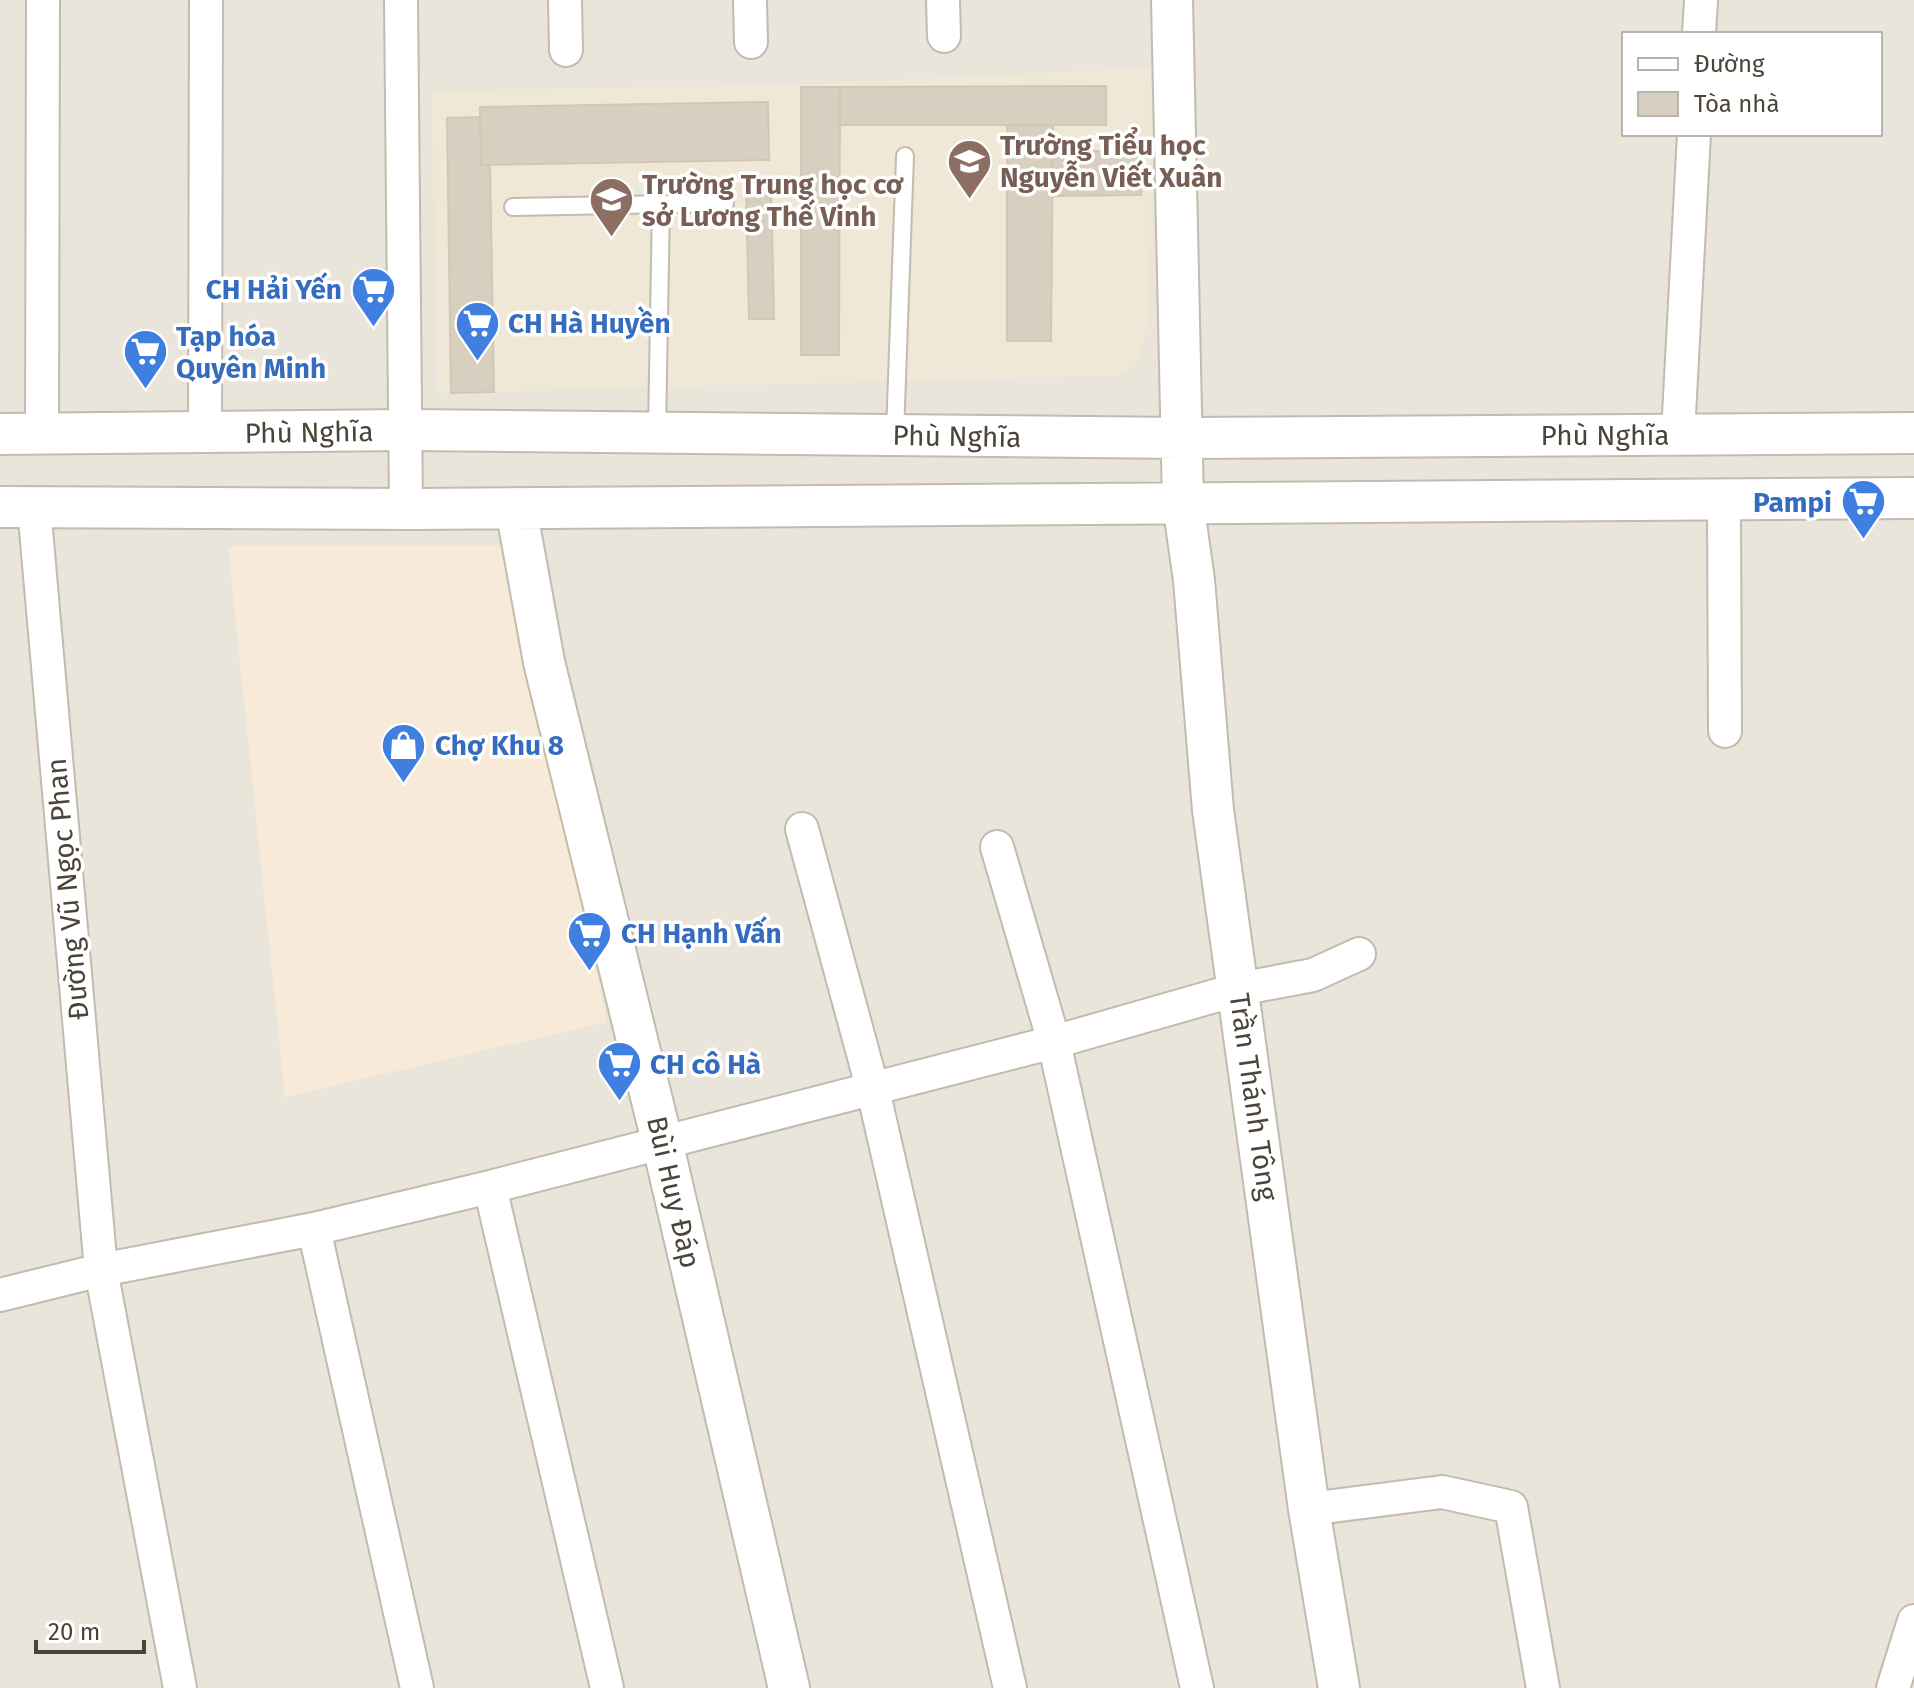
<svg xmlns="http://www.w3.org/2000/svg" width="1914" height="1688" viewBox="0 0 1914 1688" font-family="'Fira Sans',sans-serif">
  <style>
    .residential { fill: #eae5da; fill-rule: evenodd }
    .commercial { fill: #f7ead8 }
    .education { fill: #efe8d6 }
    .building { fill: #d8cfc1; stroke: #d3c7b4; stroke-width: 2 }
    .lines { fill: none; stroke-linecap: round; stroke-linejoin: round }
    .service-casing { stroke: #c2bbae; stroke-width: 20 }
    .minor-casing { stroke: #c2bbae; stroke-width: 36 }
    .tertiary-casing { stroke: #c2bbae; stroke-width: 44 }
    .service { stroke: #fff; stroke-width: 16 }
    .minor { stroke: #fff; stroke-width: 32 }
    .tertiary { stroke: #fff; stroke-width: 40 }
    .labels { text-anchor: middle; stroke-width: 7; stroke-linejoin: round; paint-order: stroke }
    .education-label { font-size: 28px; font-weight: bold; fill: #785e54; stroke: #fff; text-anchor: start }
    .shop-label { font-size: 28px; font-weight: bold; fill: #366cbe; stroke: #fff; text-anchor: start }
    .street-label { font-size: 28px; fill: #4b4439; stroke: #fff }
  </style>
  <rect width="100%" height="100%" fill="#f6f3ec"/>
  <path class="residential" d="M0,0H1914V1688H0ZM1624,34H1880V134H1624Z"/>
  <path class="commercial" d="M228,546H504L607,1022L285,1097Z"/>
  <path class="education" d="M1151,68L1150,315L1139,359L1121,375L437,393L432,91L786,85Z"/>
  <path class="building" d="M1106,86V125H839L840,87Z
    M801,87H840L839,355H801Z
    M768,102L769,160L481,165L480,107Z
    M480,117L481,165H490L494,392L451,393L447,118Z
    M1007,125H1053L1051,341H1007Z
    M1051,151H1141V195L1051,196Z
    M771,180L774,319H749L746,181Z"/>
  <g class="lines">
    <defs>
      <path id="service" d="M513,207L725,203
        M657,431L661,204
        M895,434L905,156"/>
      <path id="minor" d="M401,0L406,509
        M565,0L566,50
        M750,0L751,42
        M943,0L944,36
        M1699,34L1701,0
        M205,433L206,0
        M42,434L43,0
        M1678,434L1694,134
        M34,507L101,1270L180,1688
        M1725,731L1724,515L1730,499
        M802,829L873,1090L1010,1688
        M997,847L1054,1042L1197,1688
        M490,1187L607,1688
        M314,1229L417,1688
        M0,1295L101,1270L314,1229L490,1187L1054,1042L1239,989L1313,975L1359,954
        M1309,1509L1442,1492L1511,1507L1543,1688
        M1893,1688L1914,1621"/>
      <path id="tertiary" d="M1172,0L1183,503L1194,580L1213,810L1309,1509L1339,1688
        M0,434L408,430L1182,438L1914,433
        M0,507L414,509L1914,498
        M516,508L544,662L662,1141L789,1688"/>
    </defs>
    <use href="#service" class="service-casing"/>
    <use href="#minor" class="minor-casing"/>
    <use href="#tertiary" class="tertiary-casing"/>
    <use href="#service" class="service"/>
    <use href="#minor" class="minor"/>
    <use href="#tertiary" class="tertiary"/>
  </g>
  <defs>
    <symbol id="school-pin" viewBox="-11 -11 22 30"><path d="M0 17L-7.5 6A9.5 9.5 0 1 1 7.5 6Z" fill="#8d6e63" stroke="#fff"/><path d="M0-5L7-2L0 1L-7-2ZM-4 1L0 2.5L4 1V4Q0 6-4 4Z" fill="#fff"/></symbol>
    <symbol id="supermarket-pin" viewBox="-11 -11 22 30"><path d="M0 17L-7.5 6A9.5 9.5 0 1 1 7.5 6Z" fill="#3f7fe0" stroke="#fff"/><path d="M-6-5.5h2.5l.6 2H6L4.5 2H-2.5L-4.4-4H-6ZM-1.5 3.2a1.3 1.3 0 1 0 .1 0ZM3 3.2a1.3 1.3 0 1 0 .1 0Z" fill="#fff"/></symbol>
    <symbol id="shop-pin" viewBox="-11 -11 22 30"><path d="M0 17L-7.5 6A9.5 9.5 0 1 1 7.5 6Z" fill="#3f7fe0" stroke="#fff"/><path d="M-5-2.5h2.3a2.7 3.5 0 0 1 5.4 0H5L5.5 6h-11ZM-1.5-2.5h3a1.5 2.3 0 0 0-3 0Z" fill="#fff"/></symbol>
  </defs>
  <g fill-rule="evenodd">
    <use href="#school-pin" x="944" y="136" width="51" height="69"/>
    <use href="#school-pin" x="586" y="174" width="51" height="69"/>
    <use href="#supermarket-pin" x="348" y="264" width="51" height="69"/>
    <use href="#supermarket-pin" x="452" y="298" width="51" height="69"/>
    <use href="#supermarket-pin" x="120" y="326" width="51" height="69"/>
    <use href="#supermarket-pin" x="1838" y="476" width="51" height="69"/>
    <use href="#shop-pin" x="378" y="720" width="51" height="69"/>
    <use href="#supermarket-pin" x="564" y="908" width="51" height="69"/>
    <use href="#supermarket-pin" x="594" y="1038" width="51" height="69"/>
  </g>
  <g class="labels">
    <g class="education-label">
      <text x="1000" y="155">Trường Tiểu học<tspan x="1000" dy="32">Nguyễn Viết Xuân</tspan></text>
      <text x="642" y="194">Trường Trung học cơ<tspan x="642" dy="32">sở Lương Thế Vinh</tspan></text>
    </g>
    <g class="shop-label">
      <text x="342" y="299" text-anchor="end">CH Hải Yến</text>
      <text x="508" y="333">CH Hà Huyền</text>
      <text x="176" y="346">Tạp hóa<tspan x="176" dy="32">Quyên Minh</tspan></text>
      <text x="1832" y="512" text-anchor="end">Pampi</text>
      <text x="435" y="755">Chợ Khu 8</text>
      <text x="621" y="943">CH Hạnh Vấn</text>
      <text x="650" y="1074">CH cô Hà</text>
    </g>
    <g class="street-label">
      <text transform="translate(309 432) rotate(-1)" y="10">Phù Nghĩa</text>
      <text x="1605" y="445">Phù Nghĩa</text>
      <text transform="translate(957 436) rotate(1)" y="10">Phù Nghĩa</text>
      <text transform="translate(67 889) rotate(-95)" y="10">Đường Vũ Ngọc Phan</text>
      <text transform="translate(1254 1097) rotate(82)" y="10">Trần Thánh Tông</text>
      <text transform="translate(674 1192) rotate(77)" y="10">Bùi Huy Đáp</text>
    </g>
  </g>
  <rect x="1622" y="32" width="260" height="104" fill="#ffffff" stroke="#b7b4b0" stroke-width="2"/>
  <rect x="1638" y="58" width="40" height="12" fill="#ffffff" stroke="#b7b4b0" stroke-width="2"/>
  <text x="1694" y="72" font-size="24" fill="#4b4439">Đường</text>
  <rect x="1638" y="92" width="40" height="24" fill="#d8cfc1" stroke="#b7b4b0" stroke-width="2"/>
  <text x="1694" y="112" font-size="24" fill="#4b4439">Tòa nhà</text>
  <path d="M36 1640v12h108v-12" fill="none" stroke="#4b4439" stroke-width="4"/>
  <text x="48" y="1640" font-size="24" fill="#4b4439" stroke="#ffffff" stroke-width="6" paint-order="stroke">20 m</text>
</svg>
